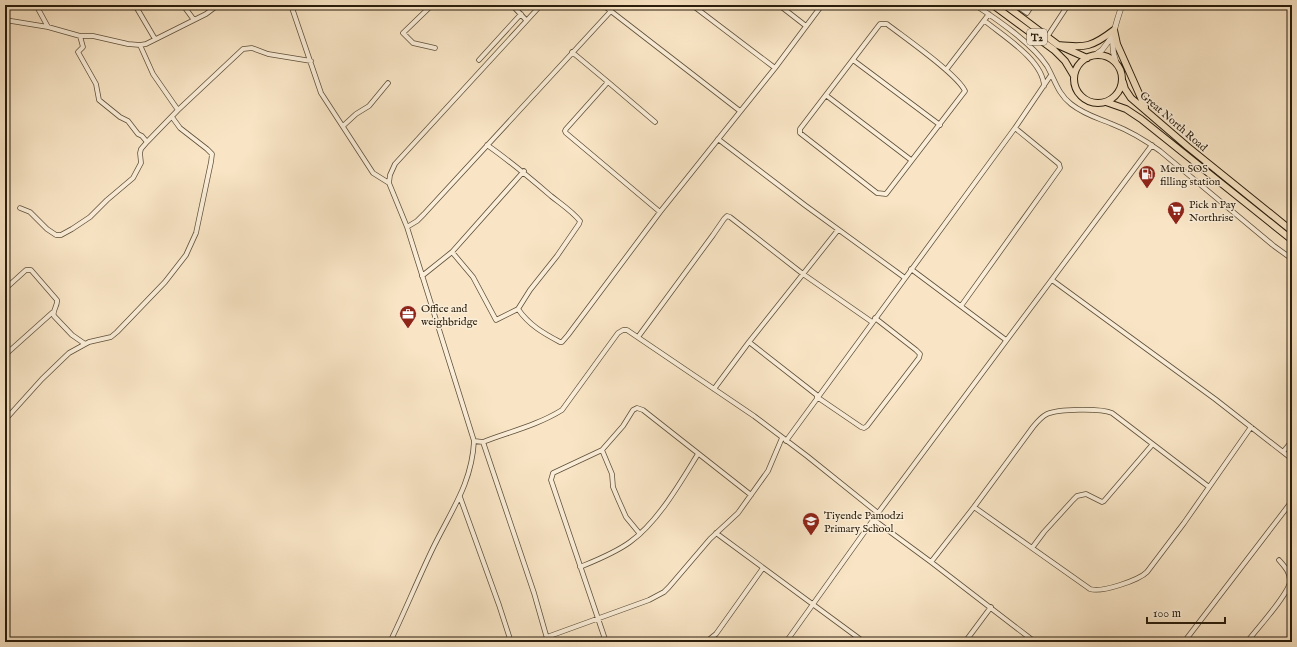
<svg xmlns="http://www.w3.org/2000/svg" width="1297" height="647" viewBox="0 0 1297 647" font-family="'IM FELL English',serif">
  <style>
    .lines { fill: none; stroke-linecap: round; stroke-linejoin: round }
    .minor-casing { stroke: #5d4f3a; stroke-width: 5.5 }
    .tertiary-casing { stroke: #5d4f3a; stroke-width: 6 }
    .primary-casing { stroke: #291d0c; stroke-width: 8 }
    .minor { stroke: #fbeed9; stroke-width: 4 }
    .tertiary { stroke: #fbeed9; stroke-width: 5 }
    .primary { stroke: #f9e5c5; stroke-width: 6 }
    .labels { text-anchor: middle; stroke-width: 3; stroke-linejoin: round; paint-order: stroke }
    .shield { fill: #fbeed9; stroke: #685c4a; stroke-width: 1 }
    .shield-label { font-size: 10px; font-weight: bold; fill: #291d0c }
    .street-label { font-size: 11px; fill: #291d0c; stroke: #fbeed9 }
    .poi-label { font-size: 11px; fill: #291d0c; stroke: #fbeed9; text-anchor: start }
  </style>
  <rect width="100%" height="100%" fill="#f9e5c5"/>
  <filter id="stains"><feTurbulence type="fractalNoise" baseFrequency=".005" numOctaves="4"/><feColorMatrix values="0 0 0 0 .2 0 0 0 0 .09 0 0 0 0 .02 0 0 0 .5 -.17"/></filter>
  <radialGradient id="worn" r=".72"><stop offset=".6" stop-color="#630" stop-opacity="0"/><stop offset="1" stop-color="#630" stop-opacity=".3"/></radialGradient>
  <g class="lines">
    <defs>
      <path id="minor" d="M36,5L48,27
        M135,5L155,39
        M183,5L194,20
        M291,5L321,93L373,173L389,183
        M432,5L403,33L413,43L435,48
        M512,5L526,20
        M603,5L740,111
        M692,5L775,68
        M779,5L806,26
        M975,5C998,20 1032,43 1047,66C1055,80 1058,94 1071,104C1085,115 1098,118 1112,124C1130,131 1145,140 1160,151L1274,246L1292,259
        M1016,5L1027,13L1032,5
        M5,20L48,27L80,36H93L128,44L140,45L146,44L206,14L218,5
        M985,21C1003,36 1043,60 1044,86
        M880,24H887C905,38 957,74 965,91L886,194L877,193L800,133V129Z
        M80,36L83,47L78,52L96,84L99,100L120,117L128,121L138,134L142,136L147,142L178,110L243,49L252,48L268,54L311,61
        M1047,37L1068,5
        M140,45L153,74L178,110
        M572,52L608,82L566,129L565,131L566,133L660,212
        M479,60L521,14
        M853,60L940,125
        M946,70L989,14
        M608,82L655,122
        M827,96L911,160
        M343,126L356,114L369,106L388,83
        M718,139L806,206L905,278
        M20,208L30,212L47,229L56,235H61L72,229L90,217L107,200L133,178L141,163L140,153L141,149L147,142
        M407,227L417,221L424,214L610,12
        M452,252L473,277L496,320L518,309L530,290L557,256L579,224L580,221C572,211 561,204 551,196C530,178 510,161 487,145
        M911,269L1006,340
        M422,276L452,252L524,171
        M1052,280L1215,399L1292,459
        M5,289L26,270H31L57,300C58,306 52,310 54,316L72,335L85,344
        M961,306L1060,168L1059,164L1015,128
        M518,309C529,325 543,333 560,342H562L568,335L660,212L775,68L822,5
        M638,337L713,235L724,219L727,216L730,217L803,274L872,322
        M749,342L818,396
        M5,355L53,312
        M714,389L749,342L838,230
        M817,397L861,427L864,428L867,426L919,358L920,354L916,350L875,318
        M5,420L42,379L69,353L89,342L111,337L117,332L165,282L186,255L196,233L211,162L212,154L207,149L180,128L172,117
        M474,441L483,442C509,432 538,425 562,410L618,333L623,330H627L754,416L807,456L878,513
        M786,441L1015,128L1051,75
        M483,442L534,593L548,642
        M602,450L612,474L613,487L618,499L626,517L640,534
        M1283,452L1292,441
        M460,497L499,605L511,642
        M974,507L1090,589C1102,593 1139,580 1147,572L1184,523L1251,427
        M874,520L931,562L1035,642
        M716,533L864,642
        M1032,548L1044,532L1073,500L1077,496L1086,494L1102,502L1104,501L1152,445
        M931,562L974,507L1033,427C1037,422 1041,417 1047,414C1058,409 1101,408 1112,413L1209,487
        M580,567C597,560 615,553 630,542C658,522 680,483 698,454
        M547,637L649,600L664,592L669,587L710,539L738,513L768,471L782,438
        M390,642C405,611 418,579 433,548C451,511 472,483 474,441L407,227L389,183L390,175L395,164L541,5
        M606,642L551,480L553,473L602,450L623,426L633,410L637,408L643,410L751,495
        M706,642L716,634L763,568
        M786,642L878,513L1152,145
        M965,642L991,607
        M1184,642L1292,501
        M1247,642C1255,631 1290,593 1290,581C1290,572 1285,567 1279,560"/>
      <path id="tertiary" d="M1095,55L1102,50L1111,38
        M1117,65C1108,42 1115,27 1122,5"/>
      <path id="primary" d="M993,5L1054,50L1065,61L1074,76
        M1005,5L1058,45L1087,58
        M1058,45C1086,48 1092,47 1114,30L1117,44L1145,107
        M1074 79a24 24 0 1 1 48 0a24 24 0 1 1-48 0Z
        M1123,82L1125,89L1131,98L1188,147L1292,231
        M1106,102L1126,109L1141,119L1292,240"/>
    </defs>
    <use href="#minor" class="minor-casing"/>
    <use href="#tertiary" class="tertiary-casing"/>
    <use href="#primary" class="primary-casing"/>
    <use href="#minor" class="minor"/>
    <use href="#tertiary" class="tertiary"/>
    <use href="#primary" class="primary"/>
  </g>
  <defs>
    <symbol id="fuel-pin" viewBox="-11 -11 22 30"><path d="M0 17L-7.5 6A9.5 9.5 0 1 1 7.5 6Z" fill="#8f2418" stroke="#fbeed9"/><path d="M-5.5-6h7V0h2V4h1.3V-2.5L3-4.5l.8-.8L6-3V5H2.5V1h-1V6h-7ZM-4.2-4.7v3.2H.2V-4.7Z" fill="#fff"/></symbol>
    <symbol id="supermarket-pin" viewBox="-11 -11 22 30"><path d="M0 17L-7.5 6A9.5 9.5 0 1 1 7.5 6Z" fill="#8f2418" stroke="#fbeed9"/><path d="M-6-5.5h2.5l.6 2H6L4.5 2H-2.5L-4.4-4H-6ZM-1.5 3.2a1.3 1.3 0 1 0 .1 0ZM3 3.2a1.3 1.3 0 1 0 .1 0Z" fill="#fff"/></symbol>
    <symbol id="office-pin" viewBox="-11 -11 22 30"><path d="M0 17L-7.5 6A9.5 9.5 0 1 1 7.5 6Z" fill="#8f2418" stroke="#fbeed9"/><path d="M-6-3h4V-5.5h4V-3h4V5H-6ZM-1-4.5V-3h2v-1.5ZM-6 0V1H6V0Z" fill="#fff"/></symbol>
    <symbol id="school-pin" viewBox="-11 -11 22 30"><path d="M0 17L-7.5 6A9.5 9.5 0 1 1 7.5 6Z" fill="#8f2418" stroke="#fbeed9"/><path d="M0-5L7-2L0 1L-7-2ZM-4 1L0 2.5L4 1V4Q0 6-4 4Z" fill="#fff"/></symbol>
  </defs>
  <g fill-rule="evenodd">
    <use href="#fuel-pin" x="1137" y="164" width="20" height="27"/>
    <use href="#supermarket-pin" x="1166" y="200" width="20" height="27"/>
    <use href="#office-pin" x="398" y="304" width="20" height="27"/>
    <use href="#school-pin" x="801" y="511" width="20" height="27"/>
  </g>
  <g class="labels">
    <rect class="shield" x="1027" y="29" width="20" height="16" rx="3"/>
    <g class="shield-label">
      <text x="1037" y="41">T2</text>
    </g>
    <g class="street-label">
      <text transform="translate(1174 121) rotate(41)" y="4">Great North Road</text>
    </g>
    <g class="poi-label">
      <text x="1160" y="172">Meru SOS<tspan x="1160" dy="13">filling station</tspan></text>
      <text x="1189" y="208">Pick n Pay<tspan x="1189" dy="13">Northrise</tspan></text>
      <text x="421" y="312">Office and<tspan x="421" dy="13">weighbridge</tspan></text>
      <text x="824" y="519">Tiyende Pamodzi<tspan x="824" dy="13">Primary School</tspan></text>
    </g>
  </g>
  <rect width="1297" height="647" fill="none" stroke="#f9e5c5" stroke-width="20"/>
  <rect x="6" y="6" width="1285" height="635" fill="none" stroke="#291d0c" stroke-width="2"/>
  <rect x="10" y="10" width="1277" height="627" fill="none" stroke="#291d0c"/>
  <path d="M1147 617v6h78v-6" fill="none" stroke="#291d0c" stroke-width="2"/>
  <text x="1153" y="617" font-size="12" fill="#291d0c" stroke="#fbeed9" stroke-width="3" paint-order="stroke">100 m</text>
  <rect width="100%" height="100%" filter="url(#stains)"/>
  <rect width="100%" height="100%" fill="url(#worn)"/>
</svg>
